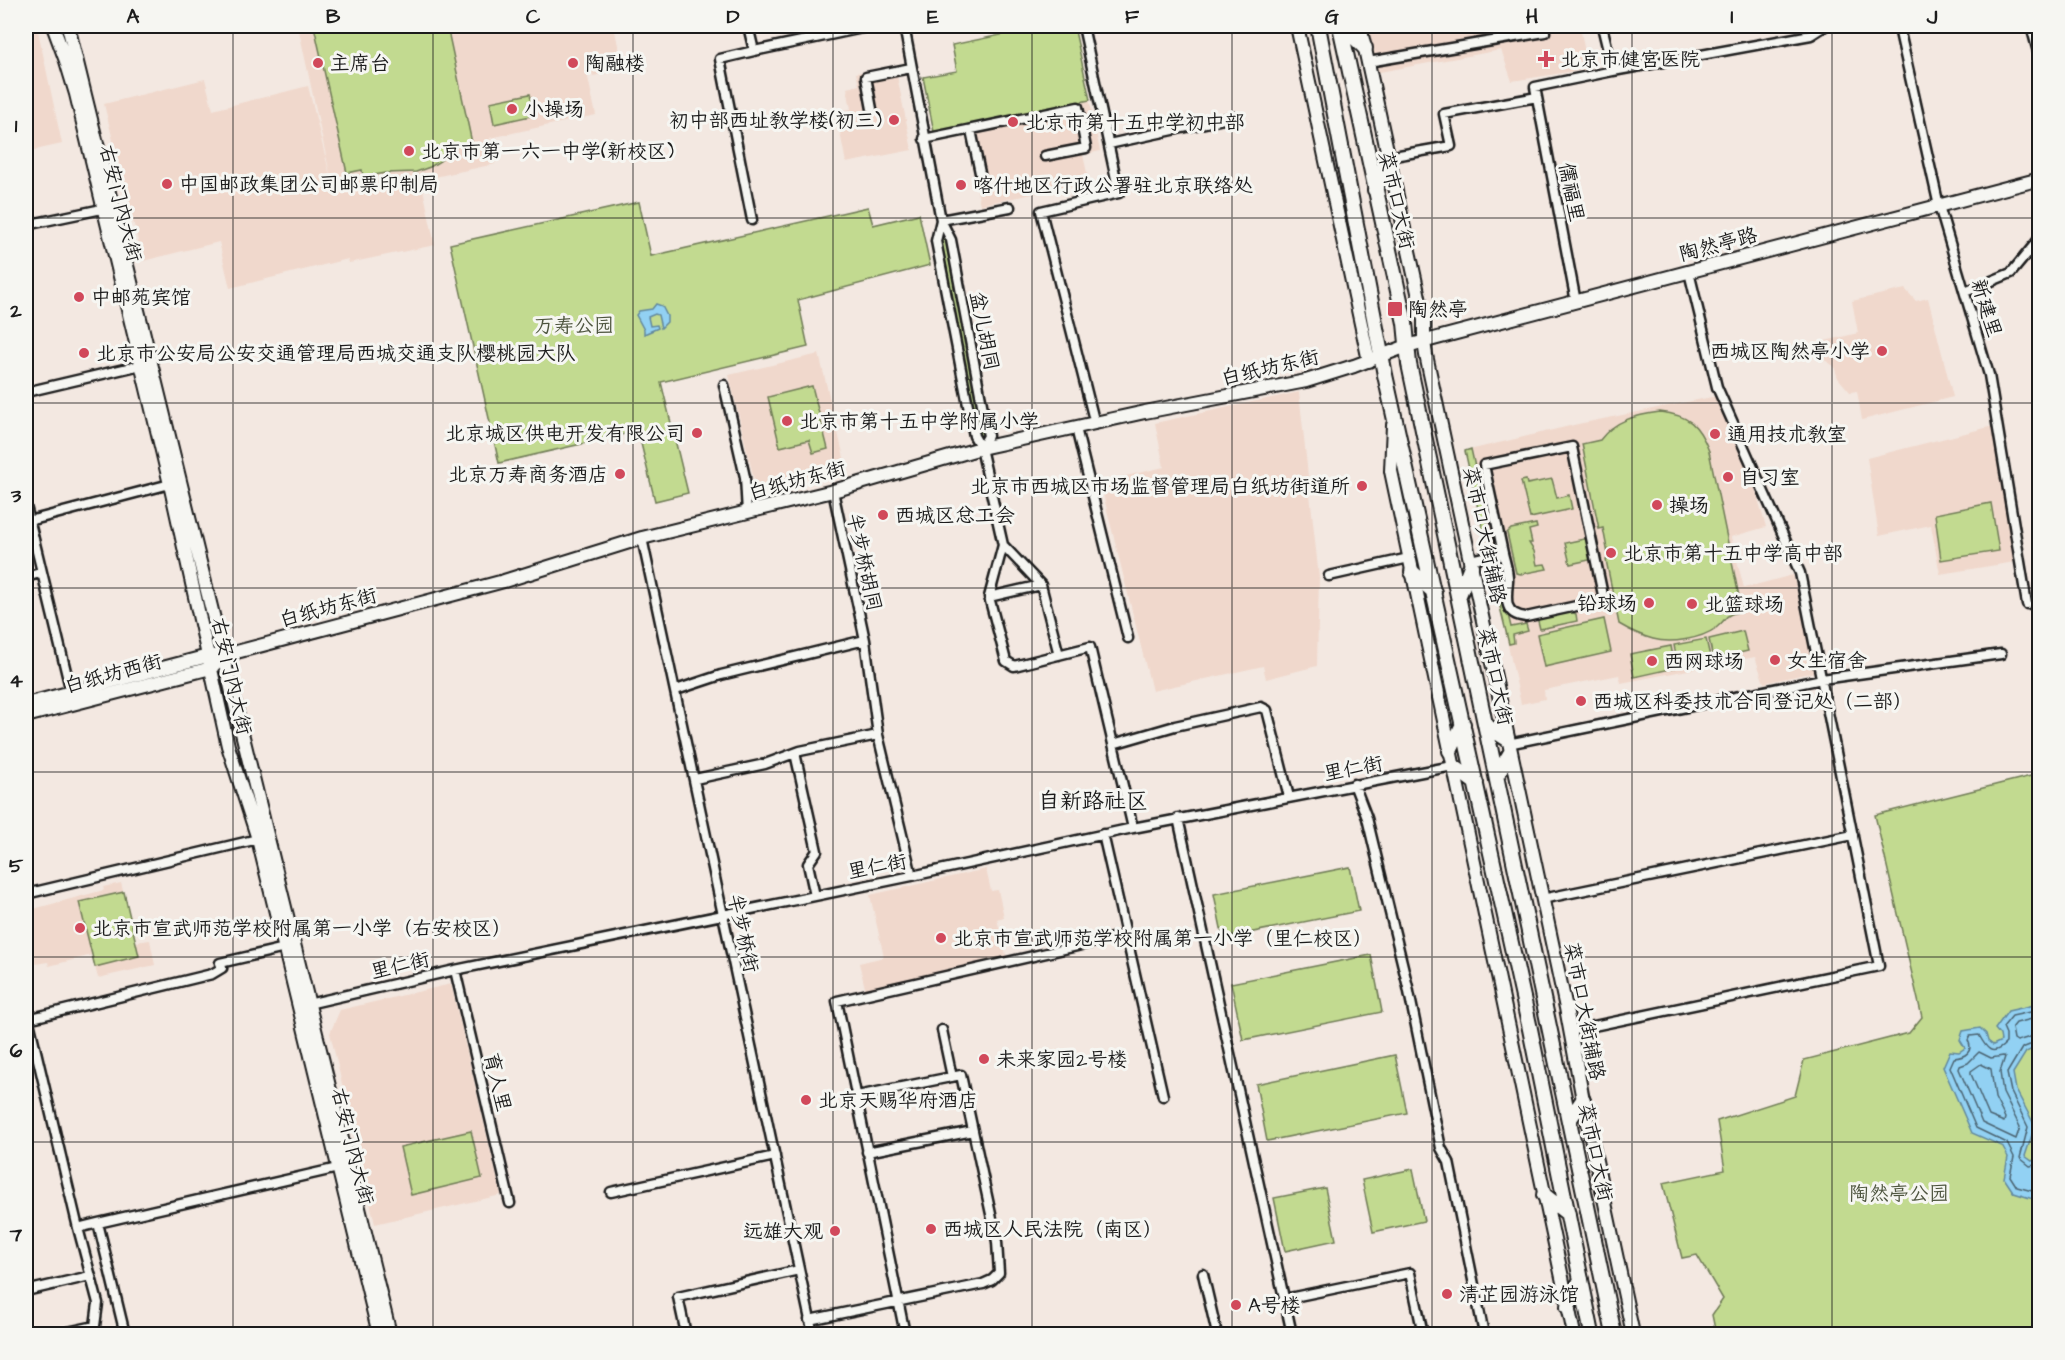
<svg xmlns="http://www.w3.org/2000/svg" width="2065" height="1360" viewBox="0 0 2065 1360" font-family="'Architects Daughter','LXGW WenKai TC',sans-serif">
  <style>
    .built { fill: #f0d8cc }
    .green { fill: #c2da90; stroke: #6f7b56; stroke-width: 1.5 }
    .water { fill: #92d1f3; stroke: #63899d; stroke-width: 1.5 }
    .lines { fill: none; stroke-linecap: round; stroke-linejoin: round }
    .shore { stroke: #4b6472; stroke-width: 1.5 }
    .street-casing { stroke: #1c1c1c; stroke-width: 13 }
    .secondary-casing { stroke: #1c1c1c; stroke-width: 16 }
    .primary-casing { stroke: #1c1c1c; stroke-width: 18 }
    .street { stroke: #f6f6f2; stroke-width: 8 }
    .secondary { stroke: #f6f6f2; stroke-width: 12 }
    .primary { stroke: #f6f6f2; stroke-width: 14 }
    .grid { fill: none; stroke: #1c1c1c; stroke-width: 1.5; stroke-opacity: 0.55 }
    .poi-dot { fill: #d1495b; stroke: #f6f6f2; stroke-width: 2 }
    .labels { text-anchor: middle; stroke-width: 6; stroke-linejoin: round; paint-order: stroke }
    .poi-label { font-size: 20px; fill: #1c1c1c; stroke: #f6f6f2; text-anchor: start }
    .street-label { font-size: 20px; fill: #1c1c1c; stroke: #f6f6f2 }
    .park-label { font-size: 20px; fill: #4e553f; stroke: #f6f6f2 }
    .quarter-label { font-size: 22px; fill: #1c1c1c; stroke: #f6f6f2 }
    .neatline { fill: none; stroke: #1c1c1c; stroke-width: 2 }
    .grid-label { font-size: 20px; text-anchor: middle; font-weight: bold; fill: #1c1c1c }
  </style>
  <rect width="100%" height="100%" fill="#f3e8e1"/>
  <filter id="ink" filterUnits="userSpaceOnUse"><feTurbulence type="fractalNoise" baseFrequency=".0167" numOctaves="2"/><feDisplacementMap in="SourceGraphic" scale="12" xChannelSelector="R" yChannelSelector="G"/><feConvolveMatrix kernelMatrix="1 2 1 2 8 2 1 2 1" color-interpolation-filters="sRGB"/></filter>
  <g filter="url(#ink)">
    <path class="built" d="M37,26L62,144L26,152V29Z
      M298,26H614L623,70L593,76L592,72L587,73L596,115L490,138L495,164L421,180L435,245L349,263L348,259L230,288L219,242L143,261L104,104L205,79L213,110L308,86L333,188Z
      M1044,26H1074L1100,151L1083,155L1089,182L980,205L966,136L936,142L923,77L957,71L952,45Z
      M1365,26H1580L1588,69L1512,81L1501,50L1374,73Z
      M895,66L912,150L846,163L836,112L851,109L847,88L859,85L856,73Z
      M1905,289L1916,301L1928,298L1953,397L1862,420L1857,391L1850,392L1838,378L1834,366L1823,359L1821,342L1858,333L1852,301Z
      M819,354L846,466L756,488L729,375Z
      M1299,392L1319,578L1317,666L1266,679L1263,666L1152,691L1100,482L1164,467L1155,423Z
      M1717,396L1747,460L1766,527L1731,537L1744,588L1793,575L1819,671L1764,683L1755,657L1621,683L1619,675L1544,690L1545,699L1521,704L1465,451L1578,424Z
      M1993,426L2015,562L1940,574L1931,525L1879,536L1867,458Z
      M986,869L991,891L998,890L1004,917L997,919L1007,959L866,992L859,963L884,957L870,895Z
      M121,883L136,942L150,940L155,965L98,978L92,955L49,966L48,962L35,964L26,911L104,890L103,887Z
      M451,984L501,1195L375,1224L330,1033L340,1010Z"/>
    <path class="green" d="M314,26H447L472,143L455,147L440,161L430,167L416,172L386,173L363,177L362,170L347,173Z
      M1044,26H1074L1090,100L934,132L923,77L957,71L952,45Z
      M530,94L535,115L494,124L490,102Z
      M639,202L651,256L868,207L873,225L919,214L930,265L798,300L808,347L661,382L688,493L655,501L638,431L499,463L450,244Z
      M941,220L951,240L988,436L981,448L936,241Z
      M812,386L828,449L813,453L809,440L780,447L768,397Z
      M1660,412C1689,415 1699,425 1709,451L1742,611C1721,616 1730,617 1716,628C1701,639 1671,644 1653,639C1642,636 1629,630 1619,624L1606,560L1609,559L1603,528L1599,529L1582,444L1600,440C1615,420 1636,415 1660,412Z
      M1471,449L1491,539L1485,540L1465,451Z
      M1552,479L1557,498L1569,495L1572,509L1530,518L1521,481L1526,480L1527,484Z
      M1991,503L1999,551L1941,560L1935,514Z
      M1536,524L1537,528L1529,530L1532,543H1529L1534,551L1537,565L1545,564L1547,569L1521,574L1516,573L1507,533L1511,529Z
      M1589,538L1594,559L1570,564L1565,543Z
      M1498,572L1511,627L1526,624L1528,631L1513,635L1514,643L1509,644L1492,574Z
      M1566,610L1576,614L1577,621L1540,629L1537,617Z
      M1604,619L1611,652L1544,667L1537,634Z
      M1743,631L1748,651L1713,659L1709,639Z
      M1706,639L1711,661L1678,667L1674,645Z
      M1671,646L1675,668L1634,677L1630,654Z
      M2039,774V1327L2018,1334H1716L1712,1315L1723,1299L1697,1255L1682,1258L1663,1183L1725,1170L1717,1121L1795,1096L1804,1060L1909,1033L1922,1017L1875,815Z
      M1350,867L1359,911L1223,938L1214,894Z
      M124,892L139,956L95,967L79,902Z
      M1371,955L1382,1012L1243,1040L1231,983Z
      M1395,1055L1407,1113L1267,1141L1256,1084Z
      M471,1131L482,1178L411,1195L400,1147Z
      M1413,1169L1424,1221L1373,1232L1362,1180Z
      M1325,1188L1336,1240L1285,1251L1274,1198Z"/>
    <path class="water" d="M656,304L662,306L667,316V322L661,328L658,315L655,314L648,317L650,326L657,325L658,328L644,334V330L636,315L639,311L652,309Z
      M2039,1004V1046L2026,1052L2013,1073L2016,1090L2035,1126L2025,1156L2032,1161L2039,1157V1197L2036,1200L2014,1193L2004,1178L2008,1157L2002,1146L1972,1133L1943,1067L1950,1051L1959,1052L1965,1048L1960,1040L1963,1031L1980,1028L1986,1034L1988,1041L1993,1045L2001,1041L2000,1035L1995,1029L2008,1011Z"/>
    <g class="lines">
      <path class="shore" d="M2040,1010L2012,1016L2003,1027L2006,1034V1043C1992,1058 1986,1048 1979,1035L1970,1036L1968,1040C1974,1052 1965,1057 1954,1058L1950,1067L1976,1128L2007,1143L2014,1157L2010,1176L2017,1187L2040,1193
        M2040,1017L2016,1023L2012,1028L2014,1039L2017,1041L2040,1034
        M2040,1041L2022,1048L2007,1073L2011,1092L2028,1127L2020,1158L2030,1166L2040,1164
        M1979,1052L1991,1058L2003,1056L2005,1057L2000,1072L2003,1093L2020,1127L2016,1139L1982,1123L1959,1069L1960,1066L1968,1063Z
        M1981,1064L1991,1069L1995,1098L2005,1118L2004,1122L1989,1116L1971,1074V1071Z"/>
      <defs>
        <path id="street" d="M748,26L754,51L720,59L752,220
          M904,26L941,220L951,240L988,436L981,448
          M1083,26L1119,193L1041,211L1095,424
          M1602,26L1613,71
          M1896,26L1899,28L1939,206L1989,375L2027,604
          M2031,26L2040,59
          M754,51L872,26
          M1368,62L1545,32
          M872,109L866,77L911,68
          M971,130L980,173
          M924,139L1078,107L1086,148L1045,156
          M1109,144L1233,117
          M1388,157L1451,146L1444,114L1537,97
          M941,220L936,241L974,436L981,448L1003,545L989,597L1006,661L1014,666L1090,647L1133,828
          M941,220L1010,207
          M26,225L102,209
          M1965,292L2011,273L2040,238
          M1576,302L1535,87L1613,71L1811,35L1825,26
          M724,385L745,477L747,513
          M26,392L141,365
          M1076,428L1128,638
          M833,491L865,640L878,735L912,876
          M26,506L71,692
          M29,521L170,484
          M642,538L813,1334
          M1470,560L1503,553L1484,465L1572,447L1604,600L1526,617C1504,615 1506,600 1508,582C1509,573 1505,562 1503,553
          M1329,576L1409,558
          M26,577L40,573
          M1041,585L1059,655
          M989,597L1041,585L1003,545
          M676,690L721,675L865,640
          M1113,744L1175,726L1261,707L1267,710L1289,797
          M1508,744L1822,679L2001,654
          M795,753L817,851L808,864L815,896
          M695,779L765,764L800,751L878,735
          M1354,784L1367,818L1408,987L1441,1148L1449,1162L1484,1334
          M1178,818L1292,1334
          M1103,834L1163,1096
          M26,894L258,839
          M1542,899L1853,835
          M455,970L510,1203
          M308,1004L455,970L912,876L1133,828L1453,766
          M26,1009L78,1228L98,1223L125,1334
          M28,1019L212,974L222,968L220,963L285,948
          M942,1030L952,1077
          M1570,1031L1879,966L1800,573L1717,387L1689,272
          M867,1152L973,1131
          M611,1192L775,1156
          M98,1223L338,1168
          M1203,1274L1217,1334
          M26,1291L90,1276
          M1284,1299L1410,1273L1423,1334
          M809,1320L983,1284L992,1280L999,1273L997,1242L961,1075L857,1096
          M58,1334L95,1326L98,1303L78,1228
          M686,1334L678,1297L799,1270
          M905,1334L837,1001L1125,935"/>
        <path id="secondary" d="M53,26L66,61L76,94L170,484L228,746L258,839L379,1334
          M68,26L390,1334
          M1297,26L1369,361
          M1360,26L1424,320V342L1426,355L1566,1008L1583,1100L1633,1334
          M1393,425L1391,471L1574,1334
          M26,704L208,656L225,655L504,581L642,538L833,491L981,448L1145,412L1306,381L1354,366L1407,346L2040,179
          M26,716L211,668L215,664"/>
        <path id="primary" d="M1318,26L1385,375L1530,1029L1592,1334
          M1340,26L1405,323L1409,364L1614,1334
          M1343,26L1365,48
          M1375,190L1388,157
          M1412,572L1434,592
          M1459,595L1471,566
          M1487,726L1507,739
          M1450,751L1463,724
          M1453,766L1476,783
          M1497,775L1510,754
          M1569,1120L1583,1100
          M1544,1195L1568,1214
          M1568,1307L1581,1279"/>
      </defs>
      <use href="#street" class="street-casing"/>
      <use href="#secondary" class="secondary-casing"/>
      <use href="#primary" class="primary-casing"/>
      <use href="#street" class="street"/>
      <use href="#secondary" class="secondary"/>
      <use href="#primary" class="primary"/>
    </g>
  </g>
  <path class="grid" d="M233,26V1334M433,26V1334M633,26V1334M833,26V1334M1032,26V1334M1232,26V1334M1432,26V1334M1632,26V1334M1832,26V1334M26,218H2040M26,403H2040M26,588H2040M26,772H2040M26,957H2040M26,1142H2040"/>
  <g class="poi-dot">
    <path d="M1543 50h6v6h6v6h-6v6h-6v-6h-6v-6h6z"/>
    <circle cx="318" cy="63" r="6"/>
    <circle cx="573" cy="63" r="6"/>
    <circle cx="512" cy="109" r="6"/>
    <circle cx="894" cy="120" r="6"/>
    <circle cx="1013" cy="122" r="6"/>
    <circle cx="409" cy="151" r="6"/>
    <circle cx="167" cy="184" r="6"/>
    <circle cx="961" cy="185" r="6"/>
    <circle cx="79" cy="297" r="6"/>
    <rect x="1387" y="301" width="16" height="16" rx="3"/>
    <circle cx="1882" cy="351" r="6"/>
    <circle cx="84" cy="353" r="6"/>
    <circle cx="787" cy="421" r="6"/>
    <circle cx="697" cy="433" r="6"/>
    <circle cx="1715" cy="434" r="6"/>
    <circle cx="620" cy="474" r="6"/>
    <circle cx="1728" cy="477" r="6"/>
    <circle cx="1362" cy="486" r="6"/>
    <circle cx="1657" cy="505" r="6"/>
    <circle cx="883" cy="515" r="6"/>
    <circle cx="1611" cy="553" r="6"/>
    <circle cx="1649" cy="603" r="6"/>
    <circle cx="1692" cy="604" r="6"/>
    <circle cx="1775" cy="660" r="6"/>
    <circle cx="1652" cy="661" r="6"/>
    <circle cx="1581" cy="701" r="6"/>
    <circle cx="80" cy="928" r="6"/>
    <circle cx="941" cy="938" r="6"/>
    <circle cx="984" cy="1059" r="6"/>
    <circle cx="806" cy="1100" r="6"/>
    <circle cx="931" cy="1229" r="6"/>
    <circle cx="835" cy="1231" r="6"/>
    <circle cx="1447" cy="1294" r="6"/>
    <circle cx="1236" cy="1305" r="6"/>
  </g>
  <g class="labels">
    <g class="poi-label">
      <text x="1560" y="66">北京市健宫医院</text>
      <text x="330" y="70">主席台</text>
      <text x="585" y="70">陶融楼</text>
      <text x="524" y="116">小操场</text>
      <text x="882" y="127" text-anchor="end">初中部西址教学楼(初三)</text>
      <text x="1025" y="129">北京市第十五中学初中部</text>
      <text x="421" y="158">北京市第一六一中学(新校区)</text>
      <text x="179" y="191">中国邮政集团公司邮票印制局</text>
      <text x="973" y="192">喀什地区行政公署驻北京联络处</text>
      <text x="91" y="304">中邮苑宾馆</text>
      <text x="1408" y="316">陶然亭</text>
      <text x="1870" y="358" text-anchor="end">西城区陶然亭小学</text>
      <text x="96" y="360">北京市公安局公安交通管理局西城交通支队樱桃园大队</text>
      <text x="799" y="428">北京市第十五中学附属小学</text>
      <text x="685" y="440" text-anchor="end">北京城区供电开发有限公司</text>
      <text x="1727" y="441">通用技术教室</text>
      <text x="608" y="481" text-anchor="end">北京万寿商务酒店</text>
      <text x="1740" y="484">自习室</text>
      <text x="1350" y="493" text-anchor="end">北京市西城区市场监督管理局白纸坊街道所</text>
      <text x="1669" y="512">操场</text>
      <text x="895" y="522">西城区总工会</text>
      <text x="1623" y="560">北京市第十五中学高中部</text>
      <text x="1637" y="610" text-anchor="end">铅球场</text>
      <text x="1704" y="611">北篮球场</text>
      <text x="1787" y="667">女生宿舍</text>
      <text x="1664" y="668">西网球场</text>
      <text x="1593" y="708">西城区科委技术合同登记处（二部）</text>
      <text x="92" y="935">北京市宣武师范学校附属第一小学（右安校区）</text>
      <text x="953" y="945">北京市宣武师范学校附属第一小学（里仁校区）</text>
      <text x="996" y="1066">未来家园2号楼</text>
      <text x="818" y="1107">北京天赐华府酒店</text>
      <text x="943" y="1236">西城区人民法院（南区）</text>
      <text x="823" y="1238" text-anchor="end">远雄大观</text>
      <text x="1459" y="1301">清芷园游泳馆</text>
      <text x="1248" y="1312">A号楼</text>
    </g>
    <g class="street-label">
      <text transform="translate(1572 192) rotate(79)" y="7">儒福里</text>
      <text transform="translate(1397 200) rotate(77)" y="7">菜市口大街</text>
      <text transform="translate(121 203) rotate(76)" y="7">右安门内大街</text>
      <text transform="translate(1718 244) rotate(-15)" y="7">陶然亭路</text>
      <text transform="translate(1987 308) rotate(73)" y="7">新建里</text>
      <text transform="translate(985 331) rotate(79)" y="7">盆儿胡同</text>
      <text transform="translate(1270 367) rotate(-13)" y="7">白纸坊东街</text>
      <text transform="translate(797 480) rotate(-15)" y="7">白纸坊东街</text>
      <text transform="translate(1485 535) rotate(78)" y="7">菜市口大街辅路</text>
      <text transform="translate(865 562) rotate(78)" y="7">半步桥胡同</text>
      <text transform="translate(328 607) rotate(-15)" y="7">白纸坊东街</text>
      <text transform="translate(113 673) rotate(-15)" y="7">白纸坊西街</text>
      <text transform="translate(232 676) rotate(77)" y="7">右安门内大街</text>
      <text transform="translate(1496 676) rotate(78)" y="7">菜市口大街</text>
      <text transform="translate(1353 768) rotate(-11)" y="7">里仁街</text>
      <text transform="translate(877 866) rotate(-11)" y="7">里仁街</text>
      <text transform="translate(744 933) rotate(78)" y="7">半步桥街</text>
      <text transform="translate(400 965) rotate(-13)" y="7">里仁街</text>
      <text transform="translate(1585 1011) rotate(79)" y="7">菜市口大街辅路</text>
      <text transform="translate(498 1082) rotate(77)" y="7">育人里</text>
      <text transform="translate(353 1146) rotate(76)" y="7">右安门内大街</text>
      <text transform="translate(1596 1152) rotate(78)" y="7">菜市口大街</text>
    </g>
    <g class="park-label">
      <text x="574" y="332">万寿公园</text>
      <text x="1899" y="1200">陶然亭公园</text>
    </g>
    <g class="quarter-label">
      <text x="1093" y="808">自新路社区</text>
    </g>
  </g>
  <rect width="2065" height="1360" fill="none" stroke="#f6f6f2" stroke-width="66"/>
  <rect x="33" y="33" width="1999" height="1294" class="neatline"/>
  <g class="grid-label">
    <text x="133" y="23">A</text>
    <text x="333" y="23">B</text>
    <text x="533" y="23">C</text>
    <text x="733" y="23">D</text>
    <text x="933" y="23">E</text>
    <text x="1132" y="23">F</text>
    <text x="1332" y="23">G</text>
    <text x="1532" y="23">H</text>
    <text x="1732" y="23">I</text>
    <text x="1932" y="23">J</text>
    <text x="16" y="132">1</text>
    <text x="16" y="317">2</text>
    <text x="16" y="502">3</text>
    <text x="16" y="687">4</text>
    <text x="16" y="872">5</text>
    <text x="16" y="1057">6</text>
    <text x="16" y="1241">7</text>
  </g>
</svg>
